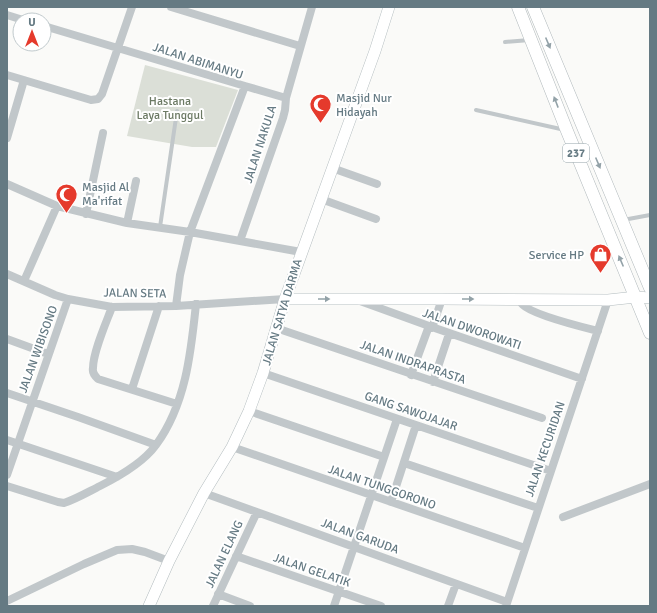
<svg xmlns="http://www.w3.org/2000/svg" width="657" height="613" viewBox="0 0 657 613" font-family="Signika,sans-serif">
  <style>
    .green { fill: #dbdfd7 }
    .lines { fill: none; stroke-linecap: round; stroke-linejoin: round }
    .secondary-casing { stroke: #b3bcbf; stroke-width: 12 }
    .primary-casing { stroke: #b2babd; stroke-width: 13 }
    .lane { stroke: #c1c7ca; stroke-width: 4 }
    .street { stroke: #c1c7ca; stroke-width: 8 }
    .secondary { stroke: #fff; stroke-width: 11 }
    .primary { stroke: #fff; stroke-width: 12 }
    .oneway { fill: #93a2a8 }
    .labels { text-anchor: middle; stroke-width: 4; stroke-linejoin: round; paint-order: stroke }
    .shield { fill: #fff; stroke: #93a2a8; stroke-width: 1 }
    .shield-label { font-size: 11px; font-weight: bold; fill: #657a83 }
    .street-label { font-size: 12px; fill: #657a83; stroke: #fff }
    .poi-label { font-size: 12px; fill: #657a83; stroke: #fff; text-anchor: start }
    .park-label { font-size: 12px; fill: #6c7a64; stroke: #fff }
  </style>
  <rect width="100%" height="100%" fill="#fafaf8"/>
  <path class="green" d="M145,65L238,90L216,147H192L127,136Z"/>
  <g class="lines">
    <defs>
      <path id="secondary" d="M285,299H442L608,300L636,297L650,298
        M149,606L169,561L204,493L232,447L249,411L263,373L285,299L375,51L389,7"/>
      <path id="primary" d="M518,7L567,131L650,333
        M533,7L650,288"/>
    </defs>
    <use href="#secondary" class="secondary-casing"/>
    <use href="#primary" class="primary-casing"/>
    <path class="lane" d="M505,42L530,40
      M476,110L565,130
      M623,220L650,215
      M160,227L177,111"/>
    <path class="street" d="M171,7L300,46
      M7,15L23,20
      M44,26L245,86L190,232L180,275L176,306
      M7,75L91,100L98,99L102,94L132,7
      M245,86L286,98
      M7,138L24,80
      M332,168L377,184
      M7,184L57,206
      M321,199L376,219
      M86,214L103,133
      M127,223L136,181
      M240,241L283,118L285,110L286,98L312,7
      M7,274L55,295L68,299L112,307L176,306L285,299
      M24,281L57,206L127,223L190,232L301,252
      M520,299C520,301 521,303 523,305C533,315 582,327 598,331
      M360,301L429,326L582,379
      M112,307C106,323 93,352 93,368C92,373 95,376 98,379L177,404
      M276,328L542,418
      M432,328L442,299
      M7,339L48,354
      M263,373L551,471
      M411,375L429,326
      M433,382L449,334
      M132,389L159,306
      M7,393L78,417L156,445
      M249,411L384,457
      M7,440L117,477
      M232,447L525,548
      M404,463L538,508
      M7,475L68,299
      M7,486L58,502L64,503C76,499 88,492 100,486C120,476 143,463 156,445C186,404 191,352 196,304
      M204,493L507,602
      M391,502L416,425
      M563,517L650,484
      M236,556L381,606
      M218,594L250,606
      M7,601L84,564L117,550L132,549L145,552L169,561
      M213,606L257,512
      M334,606L397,419
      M448,606L456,584
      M506,606L608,300"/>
    <use href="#secondary" class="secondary"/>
    <use href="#primary" class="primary"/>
  </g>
  <defs><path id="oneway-solid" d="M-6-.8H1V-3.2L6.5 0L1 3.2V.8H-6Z"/></defs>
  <g class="oneway">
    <use href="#oneway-solid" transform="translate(548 43) rotate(67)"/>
    <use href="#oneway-solid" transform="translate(556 102) rotate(-111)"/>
    <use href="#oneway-solid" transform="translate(598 163) rotate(67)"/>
    <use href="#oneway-solid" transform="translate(621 261) rotate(-113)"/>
    <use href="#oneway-solid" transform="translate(324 299)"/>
    <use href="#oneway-solid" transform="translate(468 299)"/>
  </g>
  <defs>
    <symbol id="mosque-pin" viewBox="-11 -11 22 30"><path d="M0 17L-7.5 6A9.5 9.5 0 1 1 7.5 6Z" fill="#e53a2c" stroke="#fff"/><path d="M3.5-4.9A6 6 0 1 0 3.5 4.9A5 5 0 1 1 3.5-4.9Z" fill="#fff"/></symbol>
    <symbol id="shop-pin" viewBox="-11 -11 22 30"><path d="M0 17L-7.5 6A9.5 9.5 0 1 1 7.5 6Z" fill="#e53a2c" stroke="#fff"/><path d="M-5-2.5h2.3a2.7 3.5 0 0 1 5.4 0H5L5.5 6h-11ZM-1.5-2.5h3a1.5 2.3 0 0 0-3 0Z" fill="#fff"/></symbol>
  </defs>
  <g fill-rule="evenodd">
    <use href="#mosque-pin" x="308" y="92" width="25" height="34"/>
    <use href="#mosque-pin" x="54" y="182" width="25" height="34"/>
    <use href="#shop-pin" x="588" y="242" width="25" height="34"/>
  </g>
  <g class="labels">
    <rect class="shield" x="563" y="144" width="26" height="18" rx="3"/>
    <g class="shield-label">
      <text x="576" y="157">237</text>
    </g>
    <g class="street-label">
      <text transform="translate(198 61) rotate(18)" y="4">JALAN ABIMANYU</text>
      <text transform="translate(260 144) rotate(-72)" y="4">JALAN NAKULA</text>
      <text transform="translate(135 293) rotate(1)" y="4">JALAN SETA</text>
      <text transform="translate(282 312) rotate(-73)" y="4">JALAN SATYA DARMA</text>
      <text transform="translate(472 329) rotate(19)" y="4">JALAN DWOROWATI</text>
      <text transform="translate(38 349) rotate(-70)" y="4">JALAN WIBISONO</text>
      <text transform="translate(413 362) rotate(19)" y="4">JALAN INDRAPRASTA</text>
      <text transform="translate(411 411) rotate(19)" y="4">GANG SAWOJAJAR</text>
      <text transform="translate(545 449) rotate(-71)" y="4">JALAN KECURIDAN</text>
      <text transform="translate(382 487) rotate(19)" y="4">JALAN TUNGGORONO</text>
      <text transform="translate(360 536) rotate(20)" y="4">JALAN GARUDA</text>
      <text transform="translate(224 554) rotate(-65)" y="4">JALAN ELANG</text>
      <text transform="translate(312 570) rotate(19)" y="4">JALAN GELATIK</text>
    </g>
    <g class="poi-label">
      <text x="336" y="102">Masjid Nur<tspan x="336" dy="14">Hidayah</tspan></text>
      <text x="82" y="191">Masjid Al<tspan x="82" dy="14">Ma'rifat</tspan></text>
      <text x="584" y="259" text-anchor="end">Service HP</text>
    </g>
    <g class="park-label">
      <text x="170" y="105">Hastana<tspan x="170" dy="14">Laya Tunggul</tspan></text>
    </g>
  </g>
  <rect width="657" height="613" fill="none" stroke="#657a83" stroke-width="16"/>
  <g transform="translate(32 32)"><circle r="19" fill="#ffffff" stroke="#c1cacd"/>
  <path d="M0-3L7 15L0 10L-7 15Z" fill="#e53a2c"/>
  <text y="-6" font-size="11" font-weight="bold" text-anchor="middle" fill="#657a83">U</text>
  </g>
</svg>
